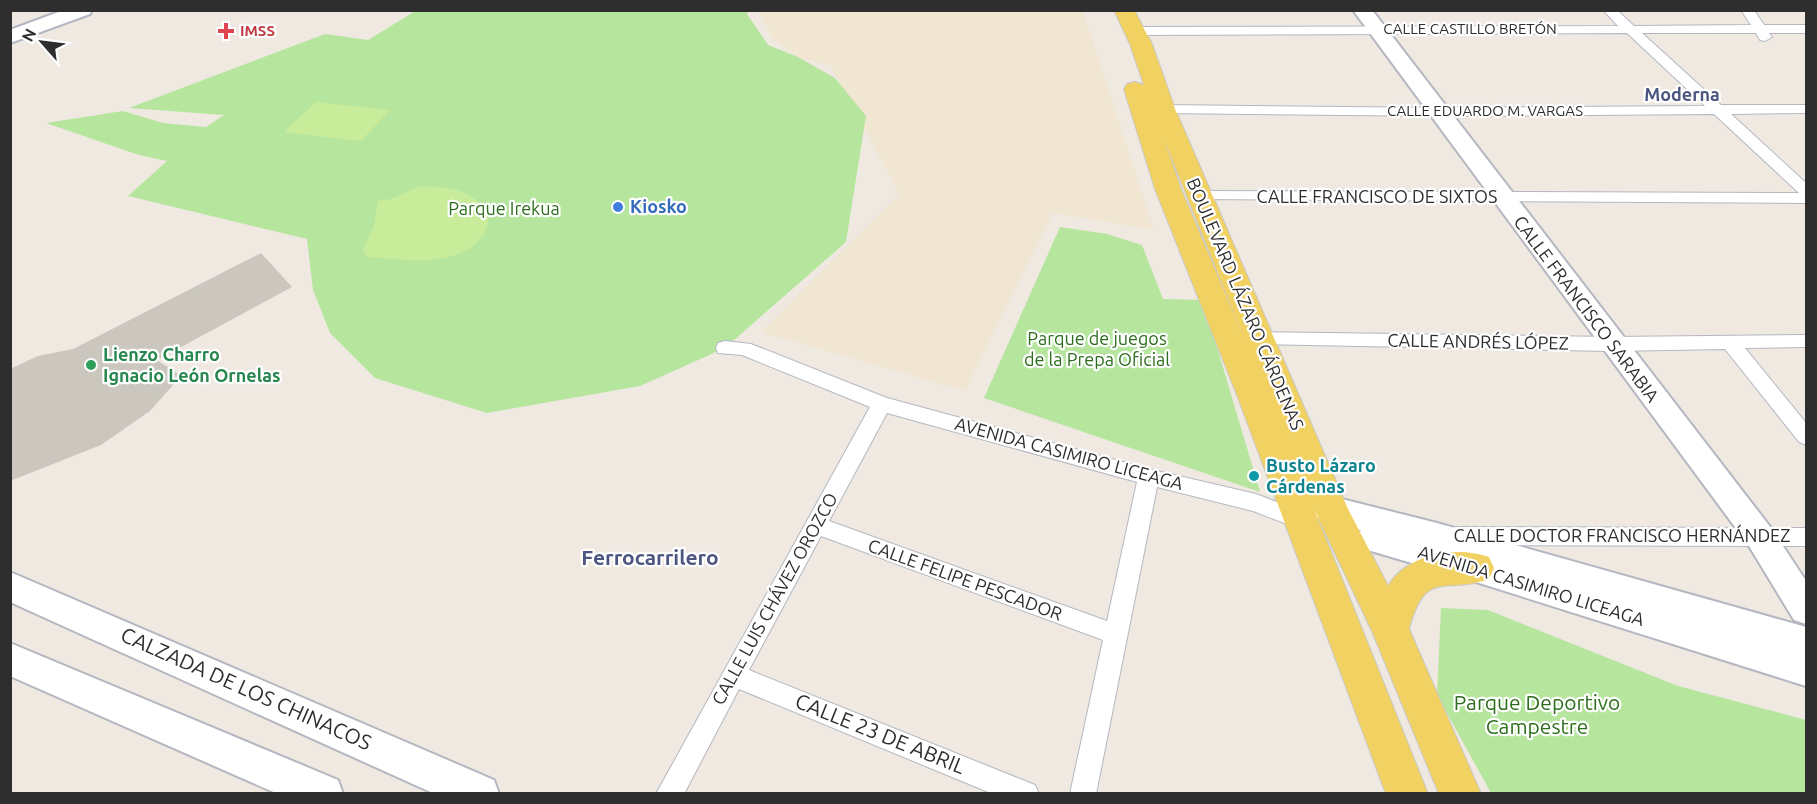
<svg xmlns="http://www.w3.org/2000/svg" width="1817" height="804" viewBox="0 0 1817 804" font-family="Ubuntu,sans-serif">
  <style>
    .education { fill: #f0e6d1 }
    .green { fill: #b6e59e }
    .pitch { fill: #c9ec9a }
    .building { fill: #cbc7bf }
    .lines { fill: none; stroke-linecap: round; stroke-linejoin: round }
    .street-casing { stroke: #b4b7c1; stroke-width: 2 }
    .secondary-casing { stroke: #b4b7c1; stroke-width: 4 }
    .primary-casing { stroke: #c9c9c9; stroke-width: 2 }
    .street { fill: #fff; fill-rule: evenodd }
    .secondary { fill: #fff; fill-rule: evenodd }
    .primary { fill: #f2d163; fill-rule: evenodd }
    .health-dot { fill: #e0444e; stroke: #fff; stroke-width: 2 }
    .shop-dot { fill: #3f7fe0; stroke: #fff; stroke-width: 2 }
    .leisure-dot { fill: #2e9e5b; stroke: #fff; stroke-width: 2 }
    .culture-dot { fill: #0f9aa8; stroke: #fff; stroke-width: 2 }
    .labels { text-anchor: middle; stroke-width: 4.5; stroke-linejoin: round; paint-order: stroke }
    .far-street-label { font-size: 15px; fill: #2e2e2e; stroke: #fff }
    .far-health-label { font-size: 15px; font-weight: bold; fill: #be3a42; stroke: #fff; text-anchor: start }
    .far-quarter-label { font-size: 18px; font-weight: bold; fill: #4d5680; stroke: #fff }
    .street-label { font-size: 18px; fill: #2e2e2e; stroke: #fff }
    .shop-label { font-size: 18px; font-weight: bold; fill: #366cbe; stroke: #fff; text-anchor: start }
    .park-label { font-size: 18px; fill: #2c6e1b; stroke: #fff }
    .leisure-label { font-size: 18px; font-weight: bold; fill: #27864d; stroke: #fff; text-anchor: start }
    .culture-label { font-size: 18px; font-weight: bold; fill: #0d838f; stroke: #fff; text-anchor: start }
    .quarter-label { font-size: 21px; font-weight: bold; fill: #4d5680; stroke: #fff }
    .near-street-label { font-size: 21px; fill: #2e2e2e; stroke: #fff }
    .near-park-label { font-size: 21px; fill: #2c6e1b; stroke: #fff }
  </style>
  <rect width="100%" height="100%" fill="#efe9e1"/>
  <path class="education" d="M759,10L1083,11L1154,230L1053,213L965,391L761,332L899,194L831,66L797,57L772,38L759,13Z"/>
  <path class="green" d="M417,10L748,11L747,14L768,45L798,57L835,78L866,116L846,242L725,348L640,386L487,413L375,378L330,333L313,290L307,239L128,196L167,161L139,155L46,123L123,111L163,123L206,127L224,115L129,108L325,34L368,40Z
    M1060,227L1107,234L1142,245L1163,299L1203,300L1260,492L984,398Z
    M1441,608L1488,610L1678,686L1806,720V793H1491L1437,695Z"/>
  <path class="pitch" d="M316,102L390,110L361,141L284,132Z
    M420,186C450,188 471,188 489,214C488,221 487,231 483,236C455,270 405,259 367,257L363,249L374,226L378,201L391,199Z"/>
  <path class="building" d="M261,253L292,287L157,360L181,376L150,411L101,445L10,481V369L38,356L73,349Z"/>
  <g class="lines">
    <defs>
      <path id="street" d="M1603,10H1617L1634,26L1751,25L1741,10H1754L1764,25H1806V33H1769L1772,37L1765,41L1760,40L1756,33H1642L1721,105H1806V113L1731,114L1806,183V203L1194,199L1192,196L1194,193L1200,191L1799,193L1714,114L1441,116L1163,113L1156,109L1163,105L1441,108L1705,106L1627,33L1133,35L1126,31L1133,27L1618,26Z
        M1258,332L1612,337L1806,335V347L1745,348L1806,423V445L1799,442L1725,349L1612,351L1258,344L1251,343L1249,338L1251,333Z
        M725,341L751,344L887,398L1149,469L1256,494L1308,514L1311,520L1308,526L1300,529L1253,511L1157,487L1096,794H1070L1103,640L821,536L749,670L1035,785L1039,794H993L739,689L684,794H656L870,407L742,355L718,353L716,348L718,343ZM887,413L1137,482L1107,621L829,521Z
        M1455,527L1806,528V546L1455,545L1447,542L1444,536L1447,530Z"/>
      <path id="secondary" d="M64,10H92L90,14L10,43V30Z
        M1353,10H1372L1771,528L1806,581V624L1794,620L1749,546Z
        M1314,492L1437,523L1806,627V686L1476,582L1361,548L1356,539L1361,530L1303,514L1298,505L1303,496Z
        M10,572L494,780L499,794H435L10,602Z
        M10,643L338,780L343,794H278L10,676Z"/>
      <path id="primary" d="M1114,10H1134L1152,44L1175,109L1348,509L1388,586C1407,554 1455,545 1489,557L1494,568L1489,579C1444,595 1426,567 1409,629L1481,794H1439L1372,631L1314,509L1288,444L1428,794H1386L1237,395L1155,189L1124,89L1127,84L1135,82L1144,85L1130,44ZM1164,139L1244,338L1181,189Z"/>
    </defs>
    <use href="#street" class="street-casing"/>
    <use href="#secondary" class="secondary-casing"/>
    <use href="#primary" class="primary-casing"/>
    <use href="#street" class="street"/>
    <use href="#secondary" class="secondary"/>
    <use href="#primary" class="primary"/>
  </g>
  <path class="health-dot" d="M223 22h6v6h6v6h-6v6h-6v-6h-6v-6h6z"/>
  <circle class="shop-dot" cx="618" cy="207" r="6"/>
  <circle class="leisure-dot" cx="91" cy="365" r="6"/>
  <circle class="culture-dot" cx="1254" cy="476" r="6"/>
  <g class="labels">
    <g class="far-street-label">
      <text x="1470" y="34">CALLE CASTILLO BRETÓN</text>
      <text x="1485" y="116">CALLE EDUARDO M. VARGAS</text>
    </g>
    <g class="far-health-label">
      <text x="240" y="36">IMSS</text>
    </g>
    <g class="far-quarter-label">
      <text x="1682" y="101">Moderna</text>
    </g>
    <g class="street-label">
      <text x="1377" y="203">CALLE FRANCISCO DE SIXTOS</text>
      <text transform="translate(1245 304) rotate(67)" y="6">BOULEVARD LÁZARO CÁRDENAS</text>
      <text transform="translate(1586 309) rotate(53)" y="6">CALLE FRANCISCO SARABIA</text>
      <text transform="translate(1478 342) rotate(1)" y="6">CALLE ANDRÉS LÓPEZ</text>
      <text transform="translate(1069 454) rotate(15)" y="6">AVENIDA CASIMIRO LICEAGA</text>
      <text x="1622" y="542">CALLE DOCTOR FRANCISCO HERNÁNDEZ</text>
      <text transform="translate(965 580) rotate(20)" y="6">CALLE FELIPE PESCADOR</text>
      <text transform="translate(1531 586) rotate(17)" y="6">AVENIDA CASIMIRO LICEAGA</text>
      <text transform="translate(775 599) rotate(-61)" y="6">CALLE LUIS CHÁVEZ OROZCO</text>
    </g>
    <g class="shop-label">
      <text x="630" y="213">Kiosko</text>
    </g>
    <g class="park-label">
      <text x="504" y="215">Parque Irekua</text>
      <text x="1097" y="345">Parque de juegos<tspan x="1097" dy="21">de la Prepa Oficial</tspan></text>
    </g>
    <g class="leisure-label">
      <text x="103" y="361">Lienzo Charro<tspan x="103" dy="21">Ignacio León Ornelas</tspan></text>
    </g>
    <g class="culture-label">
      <text x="1266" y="472">Busto Lázaro<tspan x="1266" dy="21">Cárdenas</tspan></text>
    </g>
    <g class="quarter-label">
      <text x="650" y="565">Ferrocarrilero</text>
    </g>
    <g class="near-street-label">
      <text transform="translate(246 689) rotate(24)" y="7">CALZADA DE LOS CHINACOS</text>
      <text transform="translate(880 734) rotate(22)" y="7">CALLE 23 DE ABRIL</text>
    </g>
    <g class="near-park-label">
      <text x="1537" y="710">Parque Deportivo<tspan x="1537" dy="24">Campestre</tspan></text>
    </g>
  </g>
  <rect width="1817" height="804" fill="none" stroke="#2e2e2e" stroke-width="24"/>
  <g transform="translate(42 42) rotate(298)" stroke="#ffffff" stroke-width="4.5" paint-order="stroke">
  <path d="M0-4.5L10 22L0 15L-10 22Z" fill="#2e2e2e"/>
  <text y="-9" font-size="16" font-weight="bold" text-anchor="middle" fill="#2e2e2e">N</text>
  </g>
</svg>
